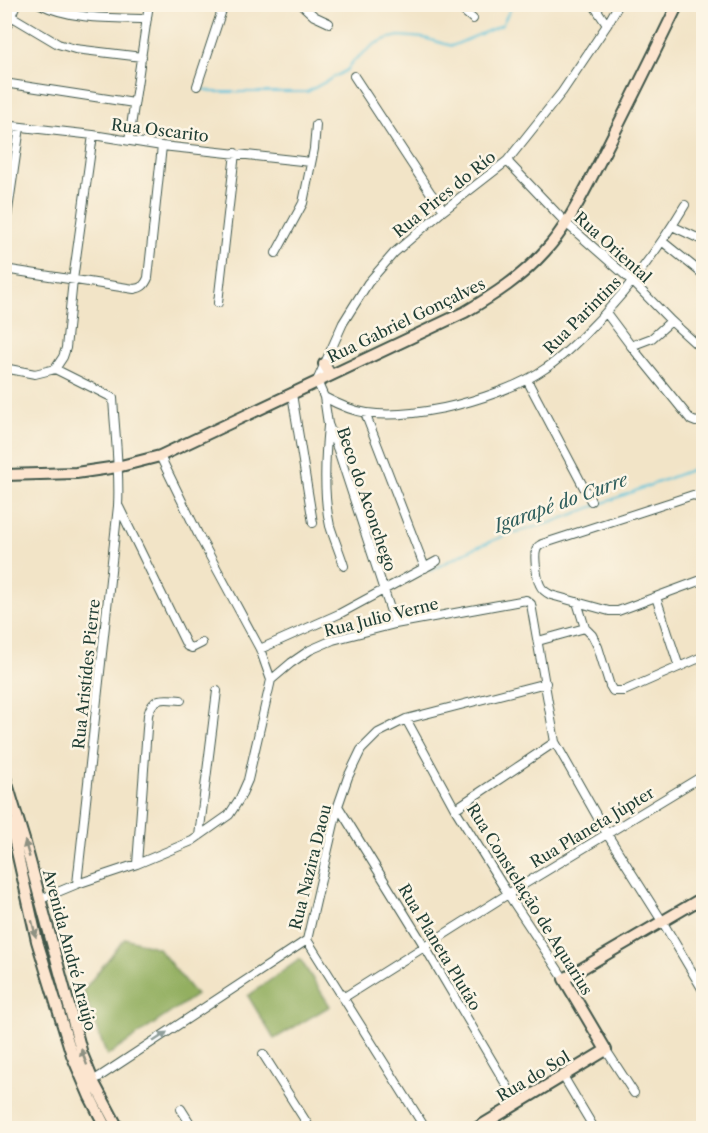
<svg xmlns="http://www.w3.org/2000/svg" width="708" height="1133" viewBox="0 0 708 1133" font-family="'Libre Caslon Text',serif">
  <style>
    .forest { fill: #93af61; stroke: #59764a; stroke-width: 1.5 }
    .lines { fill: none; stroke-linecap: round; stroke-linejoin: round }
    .stream { stroke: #5bc1d9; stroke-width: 2 }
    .street-casing { stroke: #3f564a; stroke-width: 10 }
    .secondary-casing { stroke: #3f564a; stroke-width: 14 }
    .street { stroke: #fff; stroke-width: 8 }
    .secondary { stroke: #fce5cf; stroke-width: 10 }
    .oneway { fill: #8e9182 }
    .oneway2 { fill: #8f9e9a }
    .labels { text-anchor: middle; stroke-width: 5; stroke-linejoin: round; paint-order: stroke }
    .street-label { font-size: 16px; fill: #1f3d34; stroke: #fcf5e5 }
    .water-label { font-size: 18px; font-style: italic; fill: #2e5e5d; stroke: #fcf5e5 }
  </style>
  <rect width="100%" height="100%" fill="#fcf5e5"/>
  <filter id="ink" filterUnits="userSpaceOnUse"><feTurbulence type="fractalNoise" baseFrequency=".0167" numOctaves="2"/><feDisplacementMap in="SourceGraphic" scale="12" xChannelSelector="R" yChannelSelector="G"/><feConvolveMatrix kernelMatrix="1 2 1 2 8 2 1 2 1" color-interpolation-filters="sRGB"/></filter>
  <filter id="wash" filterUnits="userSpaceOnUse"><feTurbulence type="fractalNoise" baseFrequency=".008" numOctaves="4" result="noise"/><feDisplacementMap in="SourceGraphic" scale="24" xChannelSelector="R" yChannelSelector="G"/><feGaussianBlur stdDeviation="1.35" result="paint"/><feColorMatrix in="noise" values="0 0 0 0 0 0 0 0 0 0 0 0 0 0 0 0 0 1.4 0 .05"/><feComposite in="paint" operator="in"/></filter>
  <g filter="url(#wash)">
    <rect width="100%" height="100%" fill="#f2e4c7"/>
    <path class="forest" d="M125,938L158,948L196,995L107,1056L83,991Z
      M300,959L330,1006L274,1039L248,996Z"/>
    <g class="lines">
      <path class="stream" d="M200,88L213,92H307L347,70L353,61L375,44L386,39L399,36L424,38L452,46L502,25L513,4
        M430,571L472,549L509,534L550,523L704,465"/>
    </g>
  </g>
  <g filter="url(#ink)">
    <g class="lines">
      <defs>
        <path id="street" d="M40,4C72,20 112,18 147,19
          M301,4L314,16L329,23
          M455,4L473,19
          M593,4L607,25
          M4,13L11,16L58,44L75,49L142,57
          M4,33L16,4
          M354,76L430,192L444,210
          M4,83L134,103
          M197,86L224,4
          M4,125L93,135L162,146L311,162
          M129,140L149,4
          M507,161L567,224L633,282L671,321L704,351
          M672,226L704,241
          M4,238L20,127
          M663,242L704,275
          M276,253L303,203L314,149L316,125
          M4,269L134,289C142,288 145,285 148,278L162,146
          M218,303L235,153
          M607,314L631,346
          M671,321L652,338L631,346L691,420L696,422L704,420
          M4,368L35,374L55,369
          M55,369L113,398C115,434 120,470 118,506L77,884
          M55,369L63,357L66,348L73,280L93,135
          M527,380L591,501
          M292,394L313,523
          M324,397C337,404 352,411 367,413C392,417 419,413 444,408C476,401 519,387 546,368C560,359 572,347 584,335C624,296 656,253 685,205
          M365,413L425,568
          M328,426C325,457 323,496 330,526C334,539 340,553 344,566
          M160,456L198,534L260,649L271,680
          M119,507L187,646L192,648L202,643
          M704,512L700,499L697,496L693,495L542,544C539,546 537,546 536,551C534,557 537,579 540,585C542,590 547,593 551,595L609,611H618L704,579
          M656,597L679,667
          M577,602L585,628L592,635L598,647L610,686L613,691H624L704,656
          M395,624L338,450L328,424L324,397L317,381L343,323L368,283L394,253L444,210L507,161L562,92L607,25L619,4
          M538,641L585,628
          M260,649L339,614L437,561
          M406,719L455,809L508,894L564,979
          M338,806L425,947L517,1103
          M455,809L555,742
          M199,836L217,691
          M137,864L148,715C153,695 164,699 181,700
          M41,899L77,884L137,864L192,841L229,815L240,798L248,780L271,680L291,663L310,650L333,640L395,624L526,600L531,604L555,742L607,834L662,921L704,992
          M307,940L425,1128
          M343,998L508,894L704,775
          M606,1050L634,1093
          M263,1054L310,1128
          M563,1076L594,1128
          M93,1081L307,940L338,806L348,777L361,750L378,733L406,719L546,683
          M181,1109L193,1128"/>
        <path id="secondary" d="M324,364L330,374
          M4,475L76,473L117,467L160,456L465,312C494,295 522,277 545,251C568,226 582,195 598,165C625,112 652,58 678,4
          M4,774L25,843L82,1054L93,1081L118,1128
          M4,812L13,834L37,941L72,1055L90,1097L106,1128
          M477,1128L606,1050L564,979L704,897"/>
      </defs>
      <use href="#street" class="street-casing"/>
      <use href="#secondary" class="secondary-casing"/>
      <use href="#street" class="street"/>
      <use href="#secondary" class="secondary"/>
    </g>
    <defs><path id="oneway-solid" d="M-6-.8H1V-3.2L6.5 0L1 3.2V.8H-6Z" transform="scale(1.5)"/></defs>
    <g class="oneway">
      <use href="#oneway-solid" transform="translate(27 849) rotate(-106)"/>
      <use href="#oneway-solid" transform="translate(34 929) rotate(76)"/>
      <use href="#oneway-solid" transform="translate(84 1057) rotate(-110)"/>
    </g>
    <use class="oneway2" href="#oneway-solid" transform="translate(160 1037) rotate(-34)"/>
  </g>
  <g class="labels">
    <g class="street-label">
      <text transform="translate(160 130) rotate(7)" y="6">Rua Oscarito</text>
      <text transform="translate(444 194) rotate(-39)" y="6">Rua Pires do Río</text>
      <text transform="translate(613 247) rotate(42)" y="6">Rua Oriental</text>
      <text transform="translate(582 315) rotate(-45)" y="6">Rua Parintins</text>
      <text transform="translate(406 320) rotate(-26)" y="6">Rua Gabriel Gonçalves</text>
      <text transform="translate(367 499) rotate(71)" y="6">Beco do Aconchego</text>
      <text transform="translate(381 617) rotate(-14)" y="6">Rua Julio Verne</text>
      <text transform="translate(86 674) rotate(-84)" y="6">Rua Aristídes Pierre</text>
      <text transform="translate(592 827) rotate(-31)" y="6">Rua Planeta Júpter</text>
      <text transform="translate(310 867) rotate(-76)" y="6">Rua Nazira Daou</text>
      <text transform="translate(530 899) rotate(58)" y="6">Rua Constelação de Aquarius</text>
      <text transform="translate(440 947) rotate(59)" y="6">Rua Planeta Plutão</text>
      <text transform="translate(70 950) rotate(75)" y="6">Avenida André Araújo</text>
      <text transform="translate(533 1076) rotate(-31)" y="6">Rua do Sol</text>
    </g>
    <g class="water-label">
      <text transform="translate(561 503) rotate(-20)" y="6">Igarapé do Curre</text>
    </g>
  </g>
  <rect width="708" height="1133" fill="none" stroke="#fcf5e5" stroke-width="24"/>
</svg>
